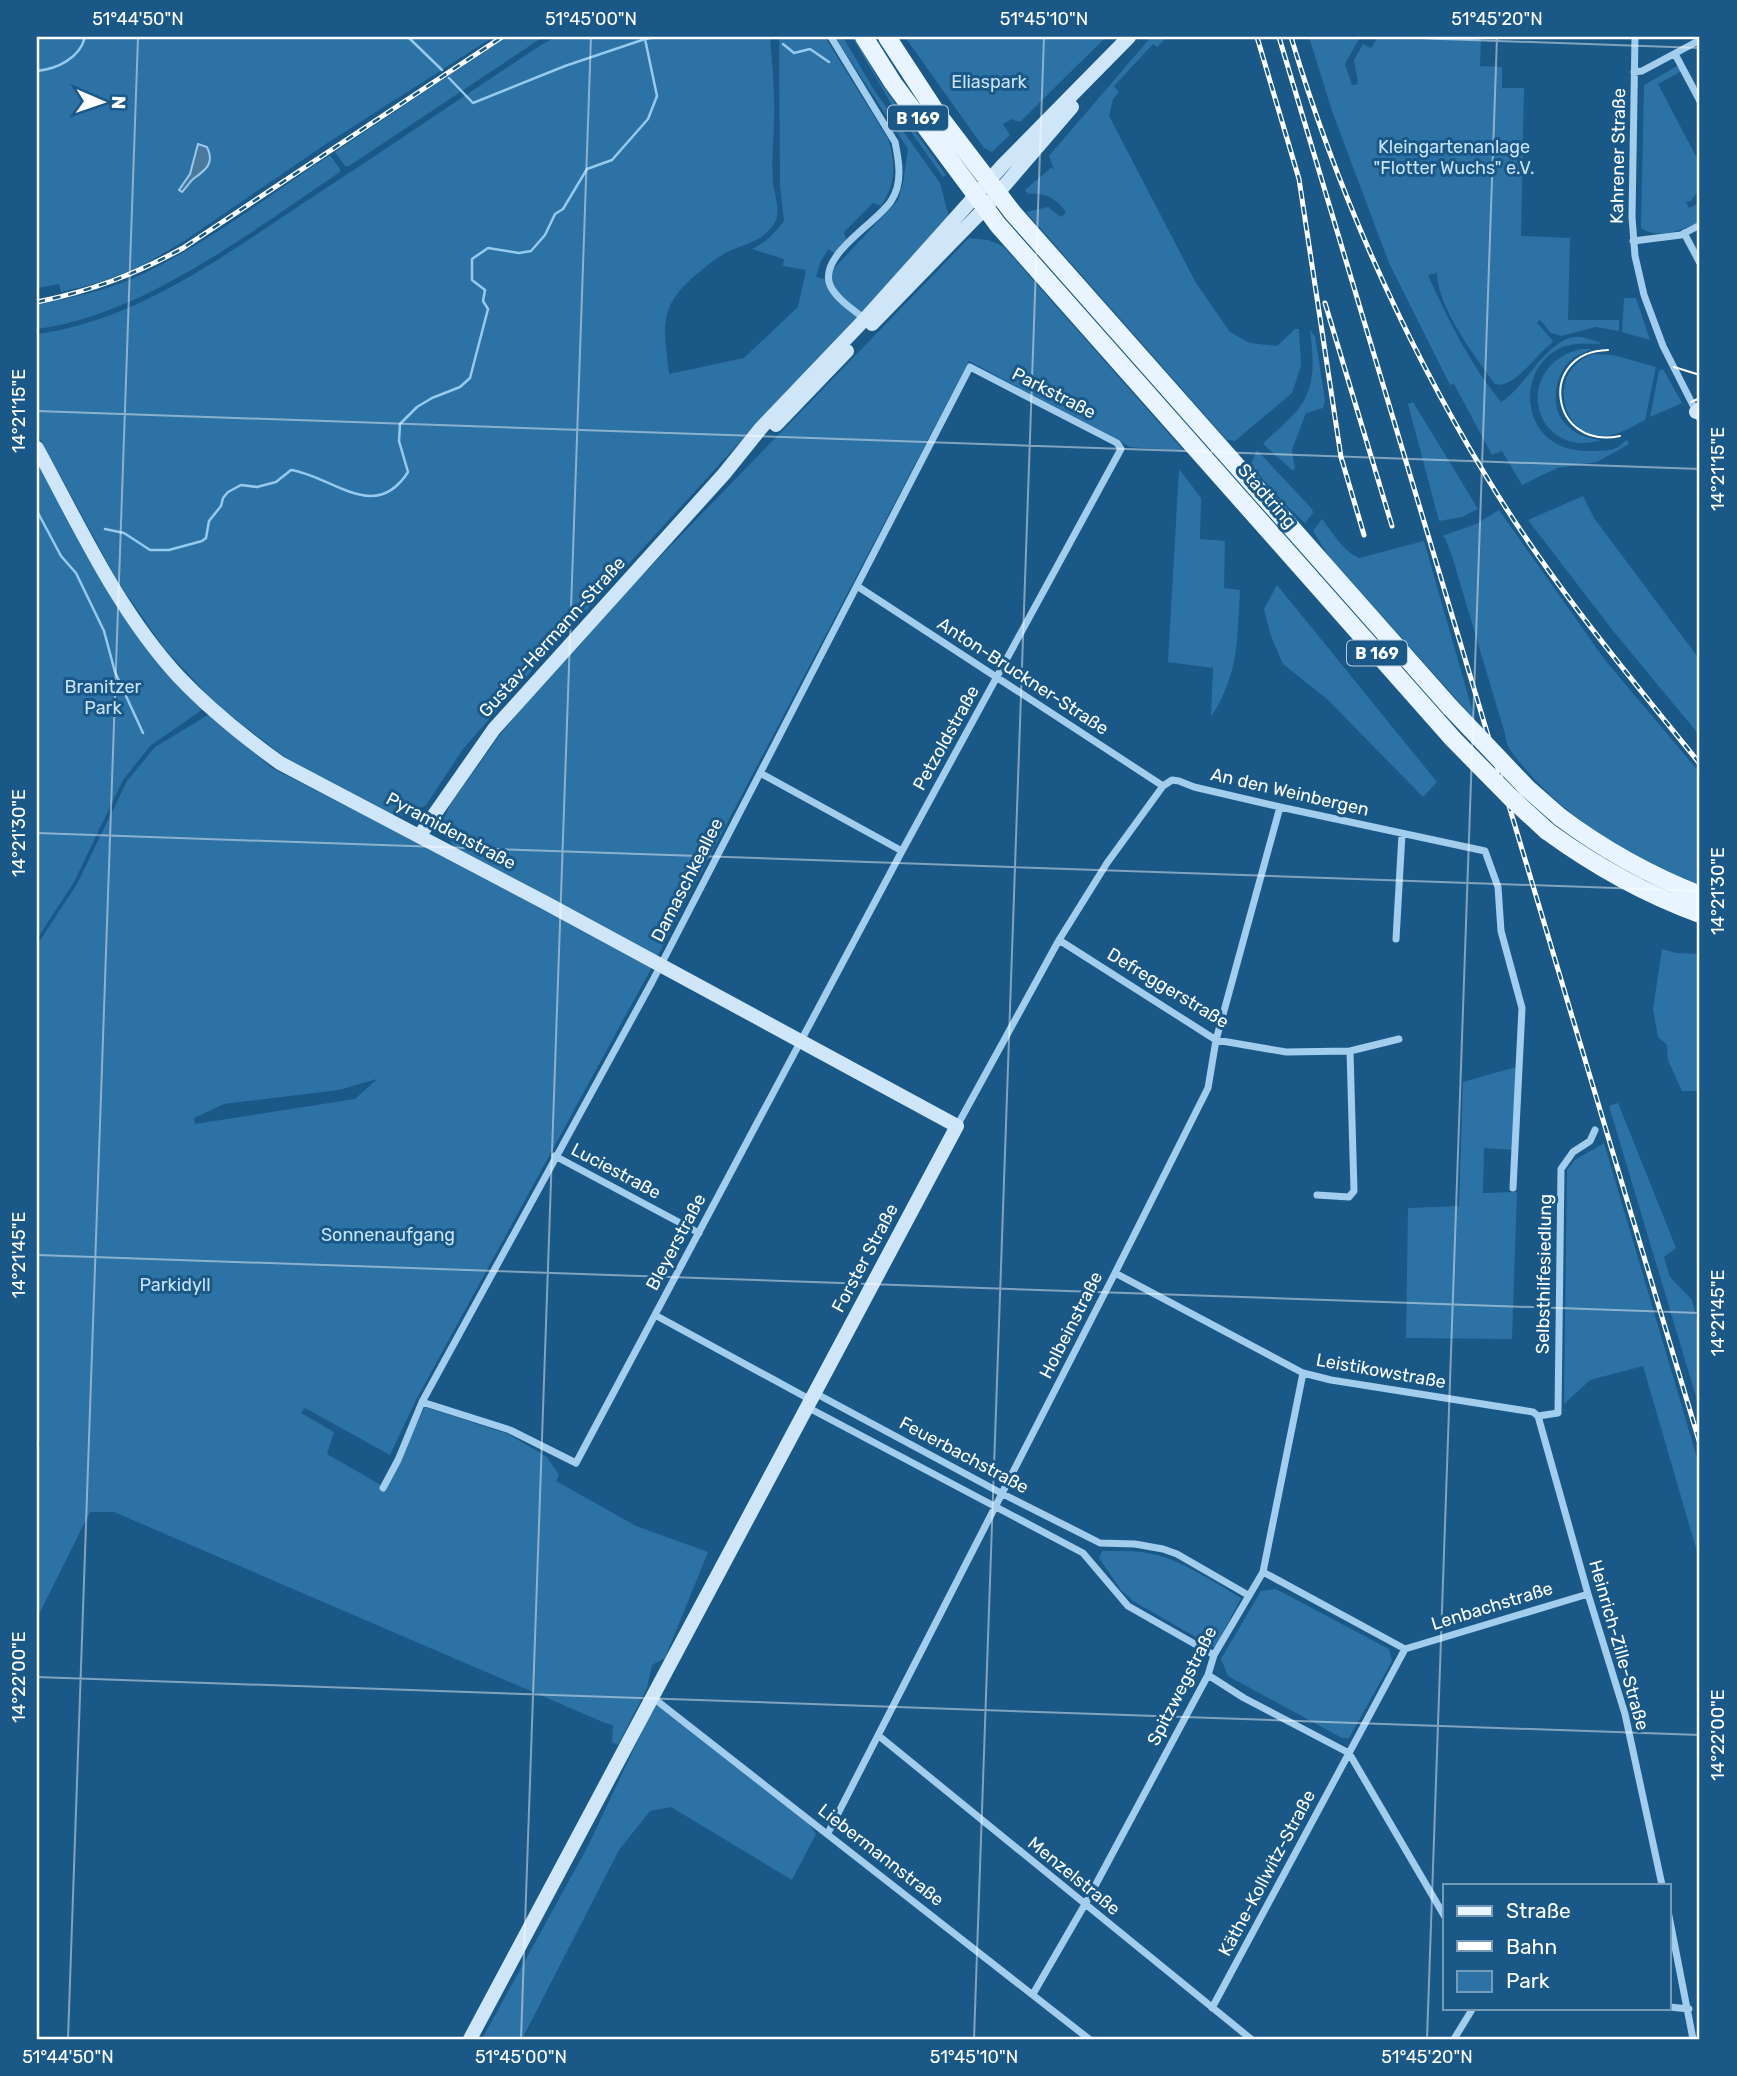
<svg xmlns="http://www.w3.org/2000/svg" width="1737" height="2076" viewBox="0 0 1737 2076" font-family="Rubik,sans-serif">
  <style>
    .green { fill: #2d72a5; fill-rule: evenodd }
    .water { fill: #4c799b; stroke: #95caee; stroke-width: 2 }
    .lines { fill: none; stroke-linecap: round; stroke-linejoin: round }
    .stream { stroke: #95caee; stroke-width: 2.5 }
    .street { stroke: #a2cdec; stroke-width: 7 }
    .secondary { stroke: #cfe6f9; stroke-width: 14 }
    .primary { stroke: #e8f4ff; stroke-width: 18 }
    .tram { stroke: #fff; stroke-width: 2 }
    .rail-casing { stroke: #fff; stroke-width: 5 }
    .rail { stroke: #1a5887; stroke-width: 2.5; stroke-dasharray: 8; stroke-linecap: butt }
    .primary-bridge { stroke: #e8f4ff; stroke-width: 18 }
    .ticks { fill: none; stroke: #fff; stroke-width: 2; stroke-opacity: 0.45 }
    .labels { text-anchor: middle; stroke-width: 6; stroke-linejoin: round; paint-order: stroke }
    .shield { fill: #1a5887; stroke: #bacddb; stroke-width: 2 }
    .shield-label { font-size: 16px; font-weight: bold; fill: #fff }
    .park-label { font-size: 18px; fill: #c8e4f9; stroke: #1a5887 }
    .street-label { font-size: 18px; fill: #fff; stroke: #1a5887 }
    .neatline { fill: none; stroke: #fff; stroke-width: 2.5 }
    .ticks-label { font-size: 18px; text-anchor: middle; fill: #fff }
  </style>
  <rect width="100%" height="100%" fill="#1a5887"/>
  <path class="green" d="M37,37H493L326,144L184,241L140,267L98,283L61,292L59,284L37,288Z
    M506,37H543L349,166H345L335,152Z
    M556,37H770C772,63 775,91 774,118C774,139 771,160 773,182C774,195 782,212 774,224C764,239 749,243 734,249C721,254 709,264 698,273C657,307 664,325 669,374L744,358L798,307L806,270L783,266L784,259L752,249C765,243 776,232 784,221L780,186L779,37H825L888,139C896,163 896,184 881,206L873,203L844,232L846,239L834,253L828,249L820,263L816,277L824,279L898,200L903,183L908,149L835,37H843L874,90L940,183L949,217L812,369L790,387L550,650L463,749L426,805L406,816L389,814L290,761L217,705L164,648L118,582L37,433V334C140,320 226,254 311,198C388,148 464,96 541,45Z
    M852,37H855L878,79L946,175L943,177L892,105Z
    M905,37H1106L1020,122L1012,119L1003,124L1010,135L992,152L984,148Z
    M1151,37H1167L1157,47L1153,44L1114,86L1119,92L1113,99L1109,116L1196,283L1230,332L1250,343L1277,346L1295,329H1299L1301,366L1292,393L1235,441L1227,440L1026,212L1048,207L1061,217L1066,212C1056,198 1045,192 1028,194L1025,190L1052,167L1055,171L1049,156Z
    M1309,37H1360L1345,64L1352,85L1358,84L1354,60L1363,44L1371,48L1378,37L1425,40L1453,37H1481L1480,66L1502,67V88H1524L1521,236L1570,238L1568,320H1619V331L1596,327L1561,336L1551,333L1540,320L1537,322L1539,325L1553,341L1551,344C1535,355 1514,390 1495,384C1475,357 1437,306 1437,273L1428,275C1448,320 1470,364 1501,402C1526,388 1548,334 1580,337C1587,338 1595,341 1602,343C1592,345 1578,342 1566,346C1523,360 1517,422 1557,444C1570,452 1595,452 1609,450C1616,450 1622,443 1627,440L1629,444L1597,462L1557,468L1522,485L1502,451L1492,455L1454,384L1450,385L1389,263L1332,111Z
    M1679,65L1682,71L1658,84L1700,164V192L1695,195L1691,201L1686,202L1689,208L1700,203V221C1684,230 1658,240 1641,228L1644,85Z
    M330,155L340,169V172C252,231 144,315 37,329V305C73,297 111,290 145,273C210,241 270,195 330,155Z
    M969,238L988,240L1003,246L1184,451L1130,447L969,361L657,957L453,846L445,833L444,818L450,805L499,736L564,656Z
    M1624,298H1636L1650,340L1622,332Z
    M1310,330L1315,336L1325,401L1323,408L1306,413L1292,450L1295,469L1292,470L1263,444C1272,434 1282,427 1291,417C1317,392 1314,363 1310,330Z
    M1581,349H1592C1585,352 1577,355 1572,359C1555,373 1550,404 1563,421C1573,434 1587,439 1602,440C1533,461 1510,366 1581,349Z
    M1594,354L1613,355L1656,367L1645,420C1633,426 1619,435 1605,436C1558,438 1547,367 1594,354Z
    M1663,369L1682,403L1650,417L1659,371Z
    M1413,402L1478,509L1462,517L1439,521L1408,404Z
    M1257,450L1312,509L1313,513L1305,523L1286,505L1254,469L1251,464Z
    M37,459L109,589L203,709L150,746L123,780L74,882L37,939Z
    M1179,469L1201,498L1200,539L1225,541L1224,588L1240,590C1237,640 1239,674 1211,717L1213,668L1168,662Z
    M1583,496L1594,518L1700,660V736L1614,632L1528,520Z
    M1499,510L1605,660L1700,773V885C1634,858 1569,822 1523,766C1514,755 1506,748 1505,734L1452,556L1445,538L1442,536L1476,524Z
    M1322,519C1333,533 1343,551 1359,558L1424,541L1475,720L1328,555L1313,531Z
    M1277,585L1437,782L1423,797L1327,699L1283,664L1271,636L1264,609Z
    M208,715L272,768L382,824L652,967L416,1400L390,1455L305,1408L301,1413L334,1432L327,1454L386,1488L425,1407L508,1434L547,1457L559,1475L556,1481L636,1526L708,1552L665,1658L652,1665L647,1688L618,1745L612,1742L613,1725L605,1723L114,1512H90L37,1618V1446L41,1445L37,1440V945L77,884L127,781L155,747ZM377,1079L355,1099L195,1124L194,1118L224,1104L339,1090Z
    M1662,949L1676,953L1699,954L1700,1091H1682L1668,1060L1667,1045L1658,1037L1653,1009Z
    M1516,1067L1514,1150L1484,1148L1483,1193L1517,1192L1512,1339L1406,1338L1408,1208L1459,1206L1463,1082Z
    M1618,1103L1676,1248L1664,1257L1670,1277L1692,1300L1700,1331V1410L1609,1106Z
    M1604,1143L1700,1468V1562L1643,1366L1590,1380L1564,1404L1567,1170L1575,1160Z
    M1102,1551C1120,1551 1139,1550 1157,1555C1187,1563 1215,1583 1241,1598L1215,1648L1133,1601L1121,1590L1099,1558Z
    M1276,1589L1389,1649L1392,1661L1349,1738H1342L1228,1676L1221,1659L1261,1591Z
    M655,1704L807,1821L816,1834L792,1880L671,1807L650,1811L619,1850L522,2039H482L588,1846Z"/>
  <path class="water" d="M198,144L207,147C215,163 206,170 193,179C189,183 186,188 182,192L179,190L190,174Z"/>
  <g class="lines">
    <path class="stream" d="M408,37L442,70
      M645,39L657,37
      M783,44L794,53L810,49L829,62
      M37,71C57,69 80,58 85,37
      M37,511L61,556L76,573L104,631L115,672L143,733
      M105,529L124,533L150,550H169L202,541L206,538L209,521L221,506L223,498L228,492L241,485L257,487L276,482L291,470C332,476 375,524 408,472L399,441L400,424L417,407L432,398L460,387L470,378L488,309L483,301L485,290L472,280V259L488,248L519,253L531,251L545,235L555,214L563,209L587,169L612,160L648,119L657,96L645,39L565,66L473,103L449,78"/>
    <path class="street" d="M831,37L895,142C899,161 903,183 891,201C877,223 818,255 830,285C836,299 854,310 865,319
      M1635,37L1632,217L1635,256L1644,295L1663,346L1700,419
      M1675,54L1700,101
      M1634,72L1642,71L1700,40
      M1684,233L1700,263
      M1633,241L1681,235L1700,225
      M970,367L1117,443L1121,449L902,851L576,1463L510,1430L422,1402L652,982Z
      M857,586L1163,786
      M760,773L902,851
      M1396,939L1402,834
      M1059,940L1216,1040L1286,1052L1350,1051L1399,1039
      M957,1126L1059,940L1107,863L1163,786L1172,780L1179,781L1194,787L1280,807L1485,851L1498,887L1501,931L1522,1008L1513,1188
      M555,1156L699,1233
      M1317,1195L1349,1197L1354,1191L1350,1051
      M1115,1273L1303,1373L1331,1380L1533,1412L1538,1416
      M655,1315L811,1400
      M815,1393L1001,1493L1100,1543L1135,1544L1163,1549L1177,1554L1248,1595
      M807,1407L1083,1553L1128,1606L1214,1655
      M1538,1416L1588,1594L1625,1714L1662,1885
      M1538,1416L1558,1413L1561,1169L1573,1152L1590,1141L1595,1130
      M383,1488L398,1460L422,1402
      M1263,1572L1405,1649L1588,1594
      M1208,1675L1244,1698L1349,1753L1445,1917
      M652,1697L1089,2039
      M879,1736L1251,2039
      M828,1833L1115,1273L1208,1088L1216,1040L1280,807
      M1669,1916L1693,2039
      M1033,1994L1088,1899L1208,1675L1214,1655L1263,1572L1303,1373
      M1669,2007L1689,2009
      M1212,2008L1405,1649
      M1454,2039L1473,2008"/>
    <path class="secondary" d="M872,324L985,208L1072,107
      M1696,412L1700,409
      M776,425L847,351
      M37,448C79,525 118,611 178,676C209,709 244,737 280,763L544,902L957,1126L470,2039
      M420,835L494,729L724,474L761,428L865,319L1002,166L1129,37"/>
    <path class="primary" d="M864,37L893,83L998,225L1453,739
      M887,37L936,112L1013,213L1450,707
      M1560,817C1604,850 1649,875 1700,895
      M1547,831C1595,866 1645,894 1700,914"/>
    <path class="tram" d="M1608,350C1536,352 1550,451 1620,436
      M1674,367L1700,375
      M1691,402L1700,398"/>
    <defs>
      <path id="rail" d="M1257,37L1299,179L1341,457L1364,535
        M1279,37L1700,1444
        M1291,37C1337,190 1403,339 1486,476C1548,579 1625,671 1700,764
        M37,302C91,291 134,275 183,248L502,37
        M1325,303L1392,526"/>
    </defs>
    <use href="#rail" class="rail-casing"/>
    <use href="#rail" class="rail"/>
    <path class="primary-bridge" d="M1450,707L1527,788L1560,817
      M1453,739L1510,797L1547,831"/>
  </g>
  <path class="ticks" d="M1386,37L1700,48M37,411L1700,469M37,833L1700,891M37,1255L1700,1313M37,1677L1700,1735M68,2039L138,37M521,2039L591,37M974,2039L1044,37M1427,2039L1497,37"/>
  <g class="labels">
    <g class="shield">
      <rect x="888" y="105.5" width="60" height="25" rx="5"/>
      <rect x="1347" y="640.5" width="60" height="25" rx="5"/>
    </g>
    <g class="shield-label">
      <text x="918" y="124">B 169</text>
      <text x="1377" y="659">B 169</text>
    </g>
    <g class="park-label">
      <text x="989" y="88">Eliaspark</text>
      <text x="1454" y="153">Kleingartenanlage<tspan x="1454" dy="21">"Flotter Wuchs" e.V.</tspan></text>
      <text x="103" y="693">Branitzer<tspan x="103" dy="21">Park</tspan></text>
      <text x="388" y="1241">Sonnenaufgang</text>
      <text x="175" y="1291">Parkidyll</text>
    </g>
    <g class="street-label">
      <text transform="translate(1618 156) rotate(-89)" y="6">Kahrener Straße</text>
      <text transform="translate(1054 393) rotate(27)" y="6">Parkstraße</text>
      <text transform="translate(1267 496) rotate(49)" y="6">Stadtring</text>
      <text transform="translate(552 637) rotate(-48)" y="6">Gustav-Hermann-Straße</text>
      <text transform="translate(1023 676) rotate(33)" y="6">Anton-Bruckner-Straße</text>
      <text transform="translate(946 738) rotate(-61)" y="6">Petzoldstraße</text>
      <text transform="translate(1290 792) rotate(13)" y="6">An den Weinbergen</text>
      <text transform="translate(451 831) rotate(28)" y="6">Pyramidenstraße</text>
      <text transform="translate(687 880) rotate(-63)" y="6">Damaschkeallee</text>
      <text transform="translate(1168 988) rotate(31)" y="6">Defreggerstraße</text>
      <text transform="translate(616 1171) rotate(28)" y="6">Luciestraße</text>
      <text transform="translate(676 1242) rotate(-62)" y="6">Bleyerstraße</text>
      <text transform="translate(865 1258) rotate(-62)" y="6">Forster Straße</text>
      <text transform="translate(1544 1274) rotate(-89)" y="6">Selbsthilfesiedlung</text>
      <text transform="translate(1071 1325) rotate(-63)" y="6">Holbeinstraße</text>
      <text transform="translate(1381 1371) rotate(10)" y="6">Leistikowstraße</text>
      <text transform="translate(964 1455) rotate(28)" y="6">Feuerbachstraße</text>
      <text transform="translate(1492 1606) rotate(-17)" y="6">Lenbachstraße</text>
      <text transform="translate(1619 1645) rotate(74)" y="6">Heinrich-Zille-Straße</text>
      <text transform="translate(1182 1686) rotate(-63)" y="6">Spitzwegstraße</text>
      <text transform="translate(881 1855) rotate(38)" y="6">Liebermannstraße</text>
      <text transform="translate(1267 1873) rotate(-62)" y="6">Käthe-Kollwitz-Straße</text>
      <text transform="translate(1074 1876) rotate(39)" y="6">Menzelstraße</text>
    </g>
  </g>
  <rect width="1737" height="2076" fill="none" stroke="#1a5887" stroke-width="77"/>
  <rect x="1443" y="1884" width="228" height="126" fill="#1a5887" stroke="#769bb7" stroke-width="2"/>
  <rect x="1457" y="1906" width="35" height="10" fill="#e8f4ff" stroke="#769bb7" stroke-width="2"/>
  <text x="1506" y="1918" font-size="21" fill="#ffffff">Straße</text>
  <rect x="1457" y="1941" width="35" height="10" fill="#ffffff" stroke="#769bb7" stroke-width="2"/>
  <text x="1506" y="1954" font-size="21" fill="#ffffff">Bahn</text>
  <rect x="1457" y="1971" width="35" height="21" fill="#2d72a5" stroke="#769bb7" stroke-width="2"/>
  <text x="1506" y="1988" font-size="21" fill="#ffffff">Park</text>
  <g transform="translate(102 102) rotate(92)" stroke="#1a5887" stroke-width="5" paint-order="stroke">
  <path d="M0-5L12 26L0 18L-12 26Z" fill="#ffffff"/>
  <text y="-10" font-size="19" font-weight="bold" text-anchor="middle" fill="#ffffff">N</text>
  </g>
  <rect x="38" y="38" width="1660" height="2000" class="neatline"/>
  <g class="ticks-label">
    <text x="138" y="25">51°44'50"N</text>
    <text x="591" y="25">51°45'00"N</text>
    <text x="1044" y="25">51°45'10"N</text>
    <text x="1497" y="25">51°45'20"N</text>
    <text transform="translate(19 411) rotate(-90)" y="6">14°21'15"E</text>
    <text transform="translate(1718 469) rotate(-90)" y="6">14°21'15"E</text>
    <text transform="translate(19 833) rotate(-90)" y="6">14°21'30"E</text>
    <text transform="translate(1718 891) rotate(-90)" y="6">14°21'30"E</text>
    <text transform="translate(19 1255) rotate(-90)" y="6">14°21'45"E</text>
    <text transform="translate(1718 1313) rotate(-90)" y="6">14°21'45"E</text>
    <text transform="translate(19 1677) rotate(-90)" y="6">14°22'00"E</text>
    <text transform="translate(1718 1735) rotate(-90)" y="6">14°22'00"E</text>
    <text x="68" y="2063">51°44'50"N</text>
    <text x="521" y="2063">51°45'00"N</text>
    <text x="974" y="2063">51°45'10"N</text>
    <text x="1427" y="2063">51°45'20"N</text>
  </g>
</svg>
